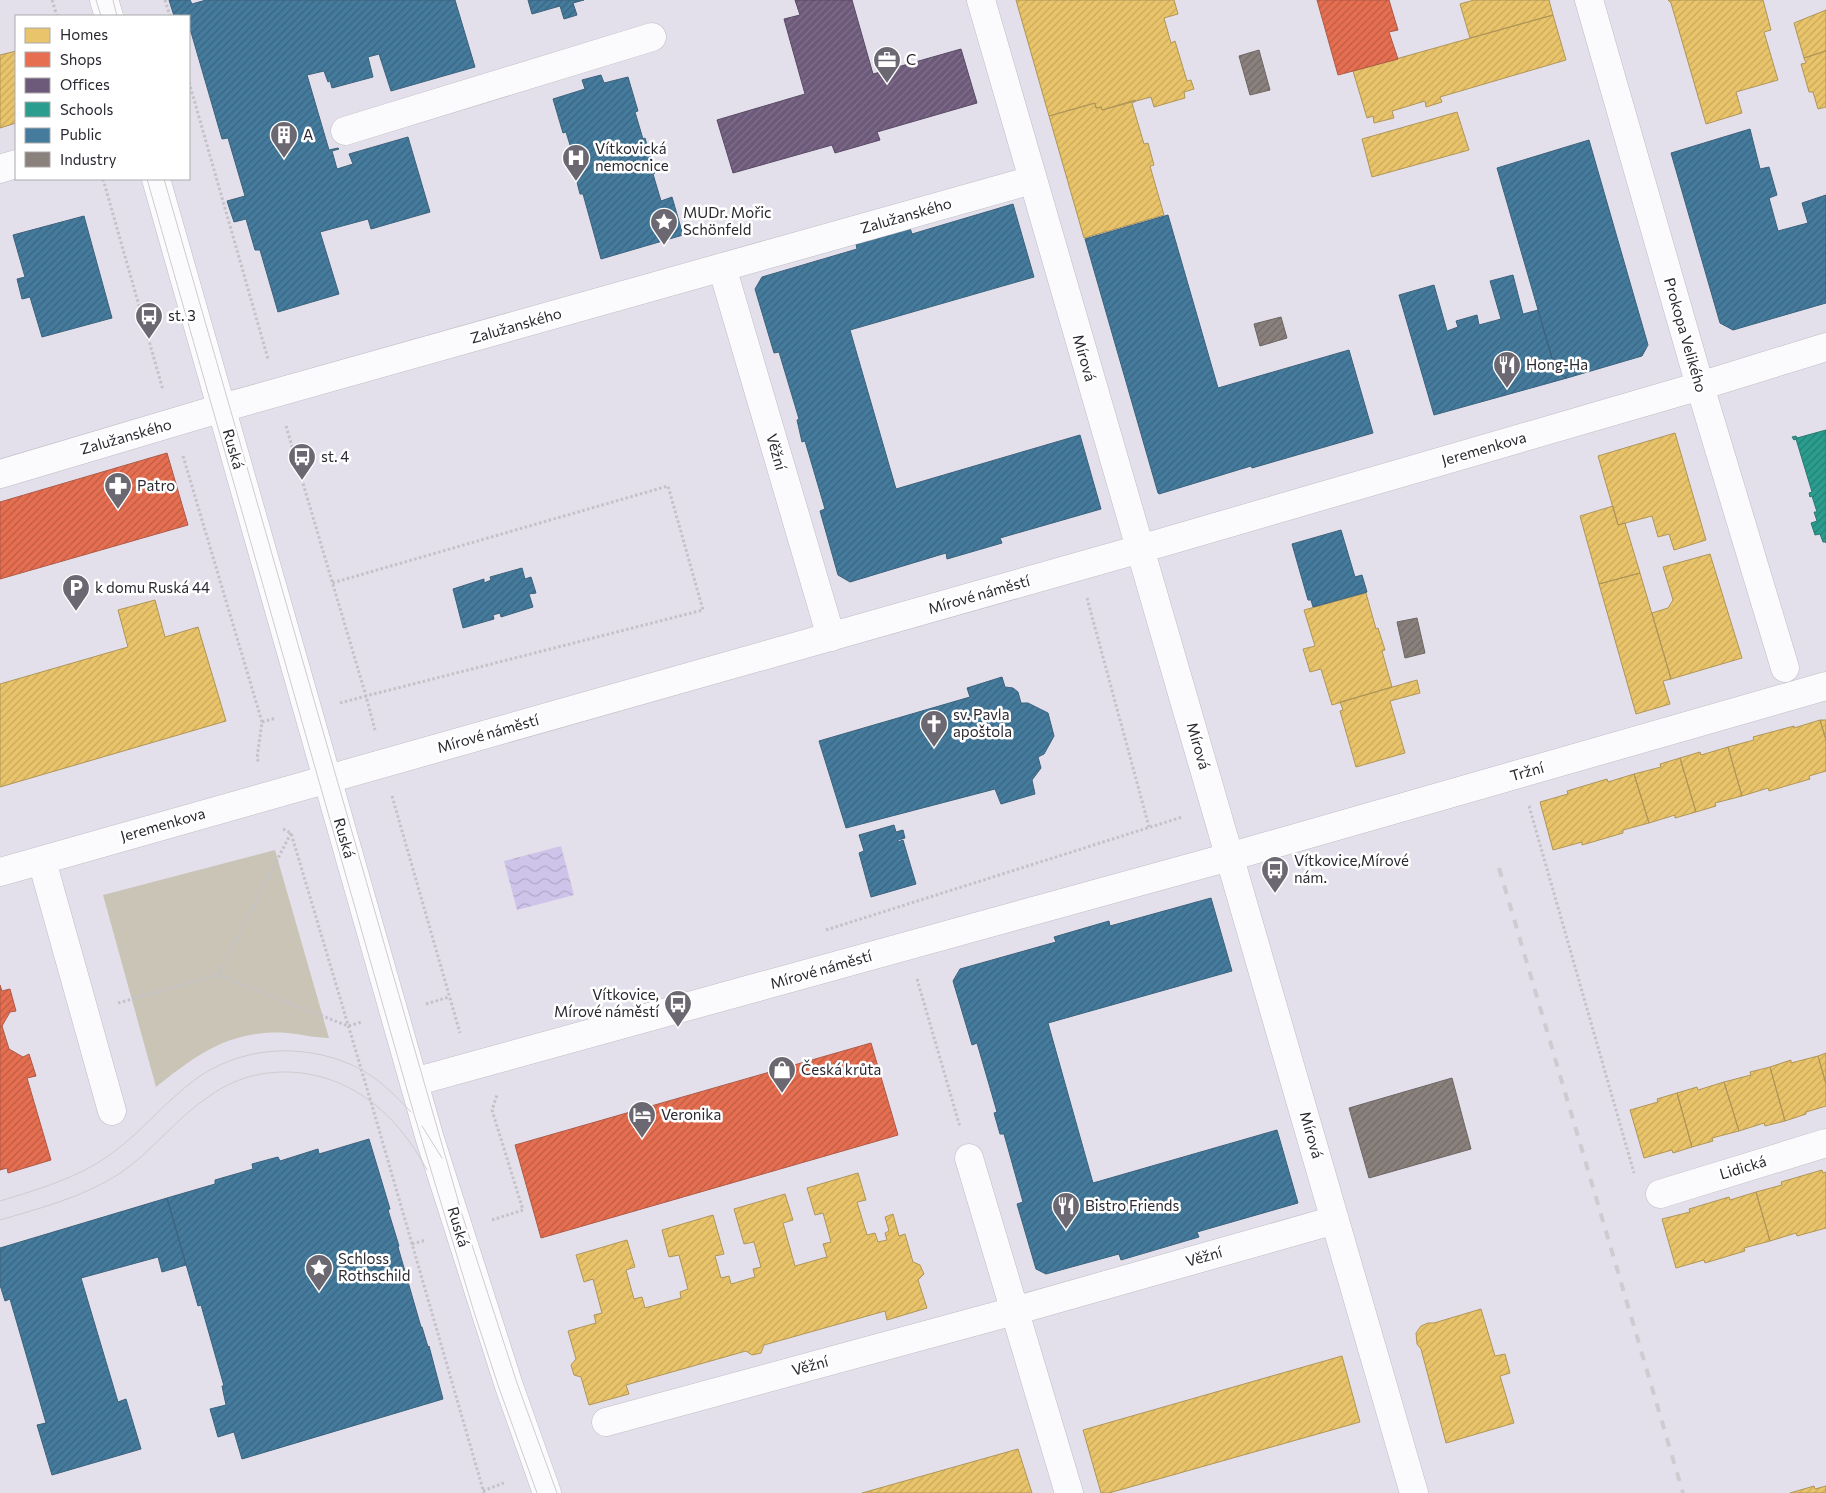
<svg xmlns="http://www.w3.org/2000/svg" width="1826" height="1493" viewBox="0 0 1826 1493" font-family="Commissioner,sans-serif">
  <style>
    .grass { fill: #cac4b6 }
    .water { fill: url(#water-waves) }
    .homes { fill: url(#homes-hatch); stroke: #b09559 }
    .shops { fill: url(#shops-hatch); stroke: #ae5a47 }
    .offices { fill: url(#offices-hatch); stroke: #594a64 }
    .schools { fill: url(#schools-hatch); stroke: #2a7a72 }
    .public { fill: url(#public-hatch); stroke: #3d627c }
    .industry { fill: url(#industry-hatch); stroke: #6d6665 }
    .lines { fill: none; stroke-linecap: round; stroke-linejoin: round }
    .minor-casing { stroke: #bfbdc6; stroke-width: 29 }
    .path { stroke: #c3c2c7; stroke-width: 3; stroke-dasharray: 2.5 2.5; stroke-linecap: butt }
    .minor { stroke: #fbfafc; stroke-width: 28 }
    .tram { stroke: #ceccd0; stroke-width: 1 }
    .rail { stroke: #ceccd0; stroke-width: 4; stroke-dasharray: 9 9; stroke-linecap: butt }
    .labels { text-anchor: middle; stroke-width: 5; stroke-linejoin: round; paint-order: stroke }
    .poi-label { font-size: 15px; fill: #2a2830; stroke: #fff; text-anchor: start }
    .street-label { font-size: 15px; fill: #2a2830; stroke: #fff }
  </style>
  <defs>
    <pattern id="water-waves" width="16" height="10" patternUnits="userSpaceOnUse" patternTransform="scale(1.25)"><rect width="16" height="10" fill="#cec4e9"/><path d="M0 5q4-4 8 0t8 0" fill="none" stroke="#b1a8c8"/></pattern>
    <pattern id="homes-hatch" width="6" height="6" patternUnits="userSpaceOnUse" patternTransform="scale(1.25)"><rect width="6" height="6" fill="#e9c46a"/><path d="M-1 1l2-2M0 6l6-6M5 7l2-2" fill="none" stroke="#c8a85c"/></pattern>
    <pattern id="shops-hatch" width="6" height="6" patternUnits="userSpaceOnUse" patternTransform="scale(1.25)"><rect width="6" height="6" fill="#e76f51"/><path d="M-1 1l2-2M0 6l6-6M5 7l2-2" fill="none" stroke="#bb5b44"/></pattern>
    <pattern id="offices-hatch" width="6" height="6" patternUnits="userSpaceOnUse" patternTransform="scale(1.25)"><rect width="6" height="6" fill="#6d597a"/><path d="M-1 1l2-2M0 6l6-6M5 7l2-2" fill="none" stroke="#82728c"/></pattern>
    <pattern id="schools-hatch" width="6" height="6" patternUnits="userSpaceOnUse" patternTransform="scale(1.25)"><rect width="6" height="6" fill="#2a9d8f"/><path d="M-1 1l2-2M0 6l6-6M5 7l2-2" fill="none" stroke="#248075"/></pattern>
    <pattern id="public-hatch" width="6" height="6" patternUnits="userSpaceOnUse" patternTransform="scale(1.25)"><rect width="6" height="6" fill="#457b9d"/><path d="M-1 1l2-2M0 6l6-6M5 7l2-2" fill="none" stroke="#3a6580"/></pattern>
    <pattern id="industry-hatch" width="6" height="6" patternUnits="userSpaceOnUse" patternTransform="scale(1.25)"><rect width="6" height="6" fill="#8a817c"/><path d="M-1 1l2-2M0 6l6-6M5 7l2-2" fill="none" stroke="#716a66"/></pattern>
  </defs>
  <rect width="100%" height="100%" fill="#e3e0eb"/>
  <path class="grass" d="M275,850L329,1038C315,1038 301,1034 287,1033C231,1029 197,1054 156,1087L103,895Z"/>
  <path class="water" d="M561,846L574,895L517,910L504,861Z"/>
  <path class="homes" d="M1016,0H1174L1178,14L1164,18L1171,43L1175,41L1187,81L1191,80L1194,89L1184,92L1185,98L1154,107L1151,97L1102,110L1101,107L1096,108L1095,103L1049,116Z
    M1474,0H1549L1553,15L1470,38L1460,4Z
    M1668,0H1763L1771,30L1764,32L1778,80L1736,92L1742,113L1706,124L1671,3Z
    M1826,10V51L1804,58L1794,23Z
    M1553,15L1566,60L1440,97L1442,102L1426,107L1425,101L1392,111L1394,118L1374,123L1373,116L1367,118L1353,71Z
    M16,51V123L0,128V55Z
    M1826,51V107L1818,109L1813,92H1809L1801,64L1806,63L1804,58Z
    M1135,100L1136,101L1132,103L1144,144L1148,143L1154,165L1150,166L1164,215L1084,238L1049,116L1095,103L1096,108L1101,107L1102,110Z
    M1457,112L1469,150L1372,177L1362,139Z
    M1675,433L1706,540L1674,550L1669,534L1658,537L1652,516L1618,525L1598,456Z
    M1613,506L1618,525L1625,523L1640,573L1599,584L1580,516Z
    M1710,554L1742,658L1671,679L1652,613L1668,608L1673,600L1663,567Z
    M1640,573L1671,679L1663,681L1670,704L1636,714L1599,584Z
    M1366,593L1376,629L1378,628L1385,650L1382,651L1392,687L1332,705L1321,669L1310,672L1303,649L1315,646L1304,610Z
    M155,600L165,637L198,627L226,721L0,787V684L128,647L118,610Z
    M1417,680L1420,693L1390,701L1405,753L1356,767L1340,711L1343,710L1340,702Z
    M1820,720H1826V740Z
    M1820,720L1826,740V771L1809,776L1810,779L1769,791L1768,788L1742,796L1728,747L1754,740L1753,737L1794,726V728Z
    M1728,747L1742,796L1715,803L1716,806L1696,812L1680,758L1700,752L1701,755Z
    M1680,758L1696,812L1675,818V815L1649,823L1634,774L1661,767L1660,764Z
    M1634,774L1649,823L1623,830V833L1582,845V842L1553,850L1540,802L1568,794L1567,791L1607,779L1608,782Z
    M1826,1053V1084L1818,1056Z
    M1818,1056L1826,1084V1106L1806,1112V1114L1785,1121L1770,1067L1791,1060V1063Z
    M1770,1067L1785,1121L1765,1126L1764,1123L1739,1131L1724,1082L1751,1075L1750,1072Z
    M1724,1082L1739,1131L1712,1138L1713,1141L1692,1147L1677,1093L1697,1087L1698,1090Z
    M1677,1093L1692,1147L1673,1153L1672,1150L1644,1158L1630,1110L1658,1102L1657,1099Z
    M1822,1170L1823,1173L1826,1172V1228L1797,1236L1796,1233L1770,1241L1756,1192L1782,1185L1781,1182Z
    M858,1173L866,1200L857,1202L867,1235L875,1233L878,1242L887,1240L885,1233L889,1231L885,1217L893,1214L899,1236L905,1234L913,1262L920,1265L924,1274L918,1280L927,1308L887,1320L885,1311L764,1345L761,1353L752,1355L746,1351L626,1385L629,1394L589,1405L581,1377L574,1375L571,1365L576,1359L568,1331L596,1323L594,1315L602,1313L593,1279L584,1282L576,1255L627,1240L635,1267L626,1270L634,1299L642,1297L645,1308L681,1298L680,1292L688,1289L679,1255L669,1257L662,1230L713,1215L724,1254L715,1256L721,1278L729,1276L731,1284L755,1277L753,1269L761,1267L754,1242L744,1244L734,1209L785,1194L793,1220L783,1223L795,1266L827,1257L823,1244L831,1242L823,1213L815,1215L807,1188Z
    M1756,1192L1770,1241L1744,1248L1745,1251L1705,1263L1704,1260L1676,1268L1662,1219L1690,1212L1689,1209L1729,1197L1730,1200Z
    M1481,1309L1495,1356L1505,1354L1510,1373L1500,1376L1514,1423L1446,1443L1421,1349L1417,1344L1416,1333L1421,1326L1428,1323H1434Z
    M1342,1356L1360,1422L1109,1493H1101L1083,1430Z
    M1018,1449L1032,1493H862Z
    M1814,1486L1815,1489L1826,1486V1493H1790Z"/>
  <path class="shops" d="M1317,0H1389L1398,30L1389,32L1398,59L1338,75Z
    M167,453L188,525L0,579V502Z
    M0,985L2,991L10,989L16,1011L10,1012L2,1026L9,1049L23,1057L29,1054L36,1076L27,1078L51,1160L8,1173L7,1168L0,1170Z
    M871,1043L898,1135L541,1238L515,1145Z"/>
  <path class="offices" d="M795,0H852L873,74L961,49L977,103L877,132L880,140L835,153L832,145L733,173L717,120L805,94L784,19L800,15Z"/>
  <path class="schools" d="M1826,430V543L1825,542H1823L1820,534L1815,535L1811,523L1817,521L1814,512H1817L1812,496L1810,497L1809,493L1812,492L1796,439L1794,440L1792,437L1796,436L1797,438Z"/>
  <path class="public" d="M169,0H190L192,4L206,0H455L475,67L391,91L379,54L368,57L373,77L332,88L330,81L328,82L324,71L307,75L329,150L338,148L339,149L332,151L337,169L353,164L349,154L408,137L430,212L371,229L368,219L320,232L339,294L278,312L260,250H255L246,219L234,222L227,201L245,196L228,138L222,139L191,32H189V16H174Z
    M528,0H584L573,3L577,15L564,19L560,6L532,14Z
    M601,75L604,83L628,77L638,111L635,112L643,139L645,138L655,173L653,174L661,201L672,197L683,235L601,259L583,194H580L571,159L574,158L566,132L563,133L553,99L585,89L582,80Z
    M1750,129L1760,169L1769,167L1777,195L1769,198L1778,231L1808,223L1802,203L1826,195V303L1733,330L1720,323L1671,153Z
    M1589,140L1648,345L1642,356L1567,378L1556,372L1497,168Z
    M1013,204L1034,277L850,330L896,489L1080,435L1101,509L1000,538L1002,543L947,559L946,553L850,582L838,575L820,511L825,509L805,441L802,442L797,420L799,419L779,352L774,353L755,289L762,277L857,249L856,244L910,228L912,234Z
    M1168,215L1218,388L1349,350L1373,433L1252,468L1251,466L1159,494L1158,493L1085,239Z
    M84,216L112,318L42,337L30,297L22,299L17,279L25,277L13,235Z
    M1513,275L1523,314L1538,310L1556,372L1567,378L1434,415L1399,295L1434,285L1447,331L1458,327L1456,321L1477,315L1479,325L1501,319L1490,281Z
    M1341,530L1355,577L1362,575L1367,592L1313,607L1311,600H1308L1292,544Z
    M522,568L525,579L531,577L536,593L529,594L533,607L501,617L500,613L493,615L494,619L463,628L453,589L484,579V583L491,580L490,577Z
    M1002,677L1005,687L1013,688L1018,692L1021,703H1028L1048,713L1054,736L1044,754L1038,757L1041,768L1032,780L1035,794L1001,804L995,789L846,828L819,741L970,697L967,688Z
    M894,825L896,832L903,830L905,838L898,840V842L903,840L916,884L871,897L859,853L864,851L859,835Z
    M1211,898L1232,971L1048,1023L1093,1183L1277,1130L1298,1203L1197,1232L1199,1237L1121,1260L1119,1254L1046,1274L1036,1269L1017,1204L1023,1202L1004,1134H1000L994,1113L997,1112L977,1043L972,1045L953,981L960,969L1056,942L1054,937L1109,921L1110,926Z
    M369,1139L390,1209L388,1210L399,1246L398,1247L421,1327H422L428,1347L429,1346L443,1399L242,1459L234,1432L218,1437L210,1409L226,1405L222,1386H224L201,1305L198,1306L167,1198L215,1184V1180L253,1169L252,1164L278,1157L280,1161L318,1149L319,1154Z
    M167,1198L186,1265L162,1272L158,1257L81,1278L118,1402L126,1399L141,1449L52,1475L37,1425L46,1423L10,1299L5,1301L0,1285V1248Z"/>
  <path class="industry" d="M1259,50L1270,90L1250,95L1239,56Z
    M1281,317L1287,338L1260,346L1254,324Z
    M1417,618L1425,653L1405,658L1397,622Z
    M1452,1078L1471,1149L1369,1178L1349,1108Z"/>
  <g class="lines">
    <defs>
      <path id="minor" d="M104,0L109,16
        M981,0L1414,1493
        M1589,0L1700,386L1785,668
        M345,131L652,37
        M0,169L16,164
        M156,179L430,1139L509,1386L547,1493
        M722,267L831,637
        M0,474L222,408L1032,180
        M42,861L112,1111
        M0,872L1140,549L1700,386L1826,347
        M414,1082L1229,857L1826,686
        M969,1158L1069,1493
        M1660,1194L1826,1143
        M606,1422L1014,1311L1335,1220"/>
    </defs>
    <use href="#minor" class="minor-casing"/>
    <path class="path" d="M52,0L57,16
      M165,0L170,16
      M189,82L268,359
      M103,179L163,390
      M286,426L366,696L703,610L668,486L332,583
      M183,456L262,722L257,758L259,763
      M1087,598L1149,827
      M340,703L366,696L375,730
      M262,722L276,718
      M392,796L460,1033
      M1529,806L1634,1173
      M283,829L291,833L371,1102L484,1493
      M291,833L218,975L348,1026L362,1022
      M826,930L1182,817
      M917,979L960,1127
      M118,1003L218,975
      M426,1004L449,997
      M492,1220L523,1210L492,1110L497,1095
      M412,1244L426,1240
      M483,1491L506,1482"/>
    <use href="#minor" class="minor"/>
    <path class="tram" d="M96,0L101,16
      M113,0L117,16
      M147,179L414,1114L474,1312L499,1388L537,1493
      M164,179L460,1207
      M422,1126L442,1158
      M0,1201C39,1189 78,1178 111,1154C143,1131 167,1099 200,1076C248,1044 312,1043 362,1070C381,1081 396,1096 411,1112
      M458,1202L517,1383L557,1493
      M0,1220C41,1208 83,1197 119,1174C153,1151 177,1117 211,1095C259,1061 324,1066 370,1101C394,1118 413,1144 427,1170"/>
    <path class="rail" d="M1499,868L1683,1493"/>
  </g>
  <defs>
    <symbol id="office-pin" viewBox="-11 -11 22 30"><path d="M0 17L-7.5 6A9.5 9.5 0 1 1 7.5 6Z" fill="#6b6871" stroke="#fff"/><path d="M-6-3h4V-5.5h4V-3h4V5H-6ZM-1-4.5V-3h2v-1.5ZM-6 0V1H6V0Z" fill="#fff"/></symbol>
    <symbol id="building-pin" viewBox="-11 -11 22 30"><path d="M0 17L-7.5 6A9.5 9.5 0 1 1 7.5 6Z" fill="#6b6871" stroke="#fff"/><path d="M-4-6H4V6H1V3H-1V6H-4ZM-2.5-4.3h1.7v1.8h-1.7ZM.8-4.3h1.7v1.8H.8ZM-2.5-1h1.7V.8h-1.7ZM.8-1h1.7V.8H.8Z" fill="#fff"/></symbol>
    <symbol id="hospital-pin" viewBox="-11 -11 22 30"><path d="M0 17L-7.5 6A9.5 9.5 0 1 1 7.5 6Z" fill="#6b6871" stroke="#fff"/><path d="M-5-5h3v3.5h4V-5h3V5h-3V1.5h-4V5h-3Z" fill="#fff"/></symbol>
    <symbol id="sight-pin" viewBox="-11 -11 22 30"><path d="M0 17L-7.5 6A9.5 9.5 0 1 1 7.5 6Z" fill="#6b6871" stroke="#fff"/><path d="M0-6L1.8-2.2L6-1.7L2.9 1.2L3.7 5.4L0 3.3L-3.7 5.4L-2.9 1.2L-6-1.7L-1.8-2.2Z" fill="#fff"/></symbol>
    <symbol id="bus-pin" viewBox="-11 -11 22 30"><path d="M0 17L-7.5 6A9.5 9.5 0 1 1 7.5 6Z" fill="#6b6871" stroke="#fff"/><path d="M-5-6H5V4H4V6H2V4H-2V6H-4V4H-5ZM-3.5-4V0h7V-4ZM-3.5 1.2v1.5H-2V1.2ZM2 1.2v1.5H3.5V1.2Z" fill="#fff"/></symbol>
    <symbol id="restaurant-pin" viewBox="-11 -11 22 30"><path d="M0 17L-7.5 6A9.5 9.5 0 1 1 7.5 6Z" fill="#6b6871" stroke="#fff"/><path d="M-5-6h1v4h1v-4h1v4h1v-4h1v5L-1.5 .5V6h-2V.5L-5-1ZM5-6V6H3V1.5H1.5Q1.5-4 5-6Z" fill="#fff"/></symbol>
    <symbol id="pharmacy-pin" viewBox="-11 -11 22 30"><path d="M0 17L-7.5 6A9.5 9.5 0 1 1 7.5 6Z" fill="#6b6871" stroke="#fff"/><path d="M-2-6h4v4h4v4h-4v4h-4v-4h-4v-4h4Z" fill="#fff"/></symbol>
    <symbol id="parking-pin" viewBox="-11 -11 22 30"><path d="M0 17L-7.5 6A9.5 9.5 0 1 1 7.5 6Z" fill="#6b6871" stroke="#fff"/><path d="M-3.5-5.5H1a3.5 3.5 0 0 1 0 7H-1V5.5H-3.5ZM-1-3.4V-.6H.8a1.4 1.4 0 0 0 0-2.8Z" fill="#fff"/></symbol>
    <symbol id="church-pin" viewBox="-11 -11 22 30"><path d="M0 17L-7.5 6A9.5 9.5 0 1 1 7.5 6Z" fill="#6b6871" stroke="#fff"/><path d="M-1.2-6h2.4v3.5h3.3v2.4h-3.3V6h-2.4V-.1h-3.3v-2.4h3.3Z" fill="#fff"/></symbol>
    <symbol id="shop-pin" viewBox="-11 -11 22 30"><path d="M0 17L-7.5 6A9.5 9.5 0 1 1 7.5 6Z" fill="#6b6871" stroke="#fff"/><path d="M-5-2.5h2.3a2.7 3.5 0 0 1 5.4 0H5L5.5 6h-11ZM-1.5-2.5h3a1.5 2.3 0 0 0-3 0Z" fill="#fff"/></symbol>
    <symbol id="hotel-pin" viewBox="-11 -11 22 30"><path d="M0 17L-7.5 6A9.5 9.5 0 1 1 7.5 6Z" fill="#6b6871" stroke="#fff"/><path d="M-6-4.5h1.5V1H6V5H4.5V3h-9V5H-6ZM-4 0a1.8 1.8 0 1 1 3.6 0ZM.5 0V-2.5h3Q6-2.5 6 0Z" fill="#fff"/></symbol>
  </defs>
  <g fill-rule="evenodd">
    <use href="#office-pin" x="871" y="44" width="32" height="43"/>
    <use href="#building-pin" x="268" y="119" width="32" height="43"/>
    <use href="#hospital-pin" x="560" y="142" width="32" height="43"/>
    <use href="#sight-pin" x="648" y="206" width="32" height="43"/>
    <use href="#bus-pin" x="133" y="300" width="32" height="43"/>
    <use href="#restaurant-pin" x="1491" y="349" width="32" height="43"/>
    <use href="#bus-pin" x="286" y="441" width="32" height="43"/>
    <use href="#pharmacy-pin" x="102" y="470" width="32" height="43"/>
    <use href="#parking-pin" x="60" y="572" width="32" height="43"/>
    <use href="#church-pin" x="918" y="708" width="32" height="43"/>
    <use href="#bus-pin" x="1259" y="854" width="32" height="43"/>
    <use href="#bus-pin" x="662" y="988" width="32" height="43"/>
    <use href="#shop-pin" x="766" y="1054" width="32" height="43"/>
    <use href="#hotel-pin" x="626" y="1099" width="32" height="43"/>
    <use href="#restaurant-pin" x="1050" y="1190" width="32" height="43"/>
    <use href="#sight-pin" x="303" y="1252" width="32" height="43"/>
  </g>
  <g class="labels">
    <g class="poi-label">
      <text x="906" y="65">C</text>
      <text x="303" y="140">A</text>
      <text x="595" y="154">Vítkovická<tspan x="595" dy="17">nemocnice</tspan></text>
      <text x="683" y="218">MUDr. Mořic<tspan x="683" dy="17">Schönfeld</tspan></text>
      <text x="168" y="321">st. 3</text>
      <text x="1526" y="370">Hong-Ha</text>
      <text x="321" y="462">st. 4</text>
      <text x="137" y="491">Patro</text>
      <text x="95" y="593">k domu Ruská 44</text>
      <text x="953" y="720">sv. Pavla<tspan x="953" dy="17">apoštola</tspan></text>
      <text x="1294" y="866">Vítkovice,Mírové<tspan x="1294" dy="17">nám.</tspan></text>
      <text x="659" y="1000" text-anchor="end">Vítkovice,<tspan x="659" dy="17">Mírové náměstí</tspan></text>
      <text x="801" y="1075">Česká krůta</text>
      <text x="661" y="1120">Veronika</text>
      <text x="1085" y="1211">Bistro Friends</text>
      <text x="338" y="1264">Schloss<tspan x="338" dy="17">Rothschild</tspan></text>
    </g>
    <g class="street-label">
      <text transform="translate(906 216) rotate(-16)" y="5">Zalužanského</text>
      <text transform="translate(516 326) rotate(-16)" y="5">Zalužanského</text>
      <text transform="translate(1685 335) rotate(74)" y="5">Prokopa Velikého</text>
      <text transform="translate(1084 358) rotate(74)" y="5">Mírová</text>
      <text transform="translate(126 437) rotate(-16)" y="5">Zalužanského</text>
      <text transform="translate(233 449) rotate(74)" y="5">Ruská</text>
      <text transform="translate(1484 449) rotate(-16)" y="5">Jeremenkova</text>
      <text transform="translate(776 452) rotate(74)" y="5">Věžní</text>
      <text transform="translate(979 595) rotate(-16)" y="5">Mírové náměstí</text>
      <text transform="translate(488 734) rotate(-16)" y="5">Mírové náměstí</text>
      <text transform="translate(1198 746) rotate(74)" y="5">Mírová</text>
      <text transform="translate(1527 772) rotate(-16)" y="5">Tržní</text>
      <text transform="translate(163 825) rotate(-16)" y="5">Jeremenkova</text>
      <text transform="translate(344 838) rotate(74)" y="5">Ruská</text>
      <text transform="translate(821 970) rotate(-16)" y="5">Mírové náměstí</text>
      <text transform="translate(1311 1135) rotate(74)" y="5">Mírová</text>
      <text transform="translate(1743 1168) rotate(-17)" y="5">Lidická</text>
      <text transform="translate(458 1227) rotate(73)" y="5">Ruská</text>
      <text transform="translate(1204 1257) rotate(-16)" y="5">Věžní</text>
      <text transform="translate(810 1366) rotate(-15)" y="5">Věžní</text>
    </g>
  </g>
  <rect x="15" y="15" width="175" height="165" fill="#ffffff" stroke="#aaa9ac"/>
  <rect x="25" y="28" width="25" height="15" fill="#e9c46a" stroke="#aaa9ac"/>
  <text x="60" y="40" font-size="15" fill="#2a2830">Homes</text>
  <rect x="25" y="52" width="25" height="15" fill="#e76f51" stroke="#aaa9ac"/>
  <text x="60" y="65" font-size="15" fill="#2a2830">Shops</text>
  <rect x="25" y="78" width="25" height="15" fill="#6d597a" stroke="#aaa9ac"/>
  <text x="60" y="90" font-size="15" fill="#2a2830">Offices</text>
  <rect x="25" y="102" width="25" height="15" fill="#2a9d8f" stroke="#aaa9ac"/>
  <text x="60" y="115" font-size="15" fill="#2a2830">Schools</text>
  <rect x="25" y="128" width="25" height="15" fill="#457b9d" stroke="#aaa9ac"/>
  <text x="60" y="140" font-size="15" fill="#2a2830">Public</text>
  <rect x="25" y="152" width="25" height="15" fill="#8a817c" stroke="#aaa9ac"/>
  <text x="60" y="165" font-size="15" fill="#2a2830">Industry</text>
</svg>
